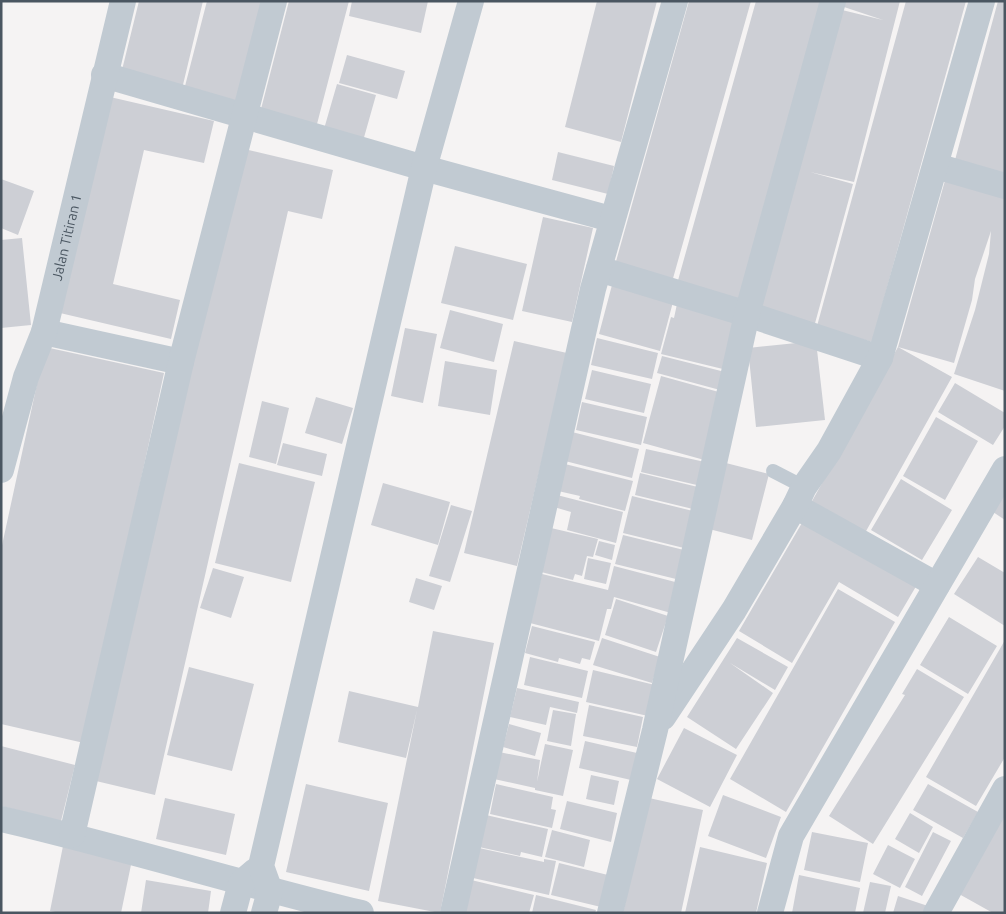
<svg xmlns="http://www.w3.org/2000/svg" width="1006" height="914" viewBox="0 0 1006 914" font-family="Ubuntu,sans-serif">
  <style>
    .building { fill: #cdcfd5 }
    .lines { fill: none; stroke-linecap: round; stroke-linejoin: round }
    .lane { stroke: #c1cad2; stroke-width: 14 }
    .street { stroke: #c1cad2; stroke-width: 26 }
    .labels { text-anchor: middle; stroke-width: 4.5; stroke-linejoin: round; paint-order: stroke }
    .street-label { font-size: 14px; fill: #4a5661; stroke: #fff }
  </style>
  <rect width="100%" height="100%" fill="#f5f3f3"/>
  <path class="building" d="M139,1H203L182,89L121,74Z
    M207,1H265L237,105L184,90Z
    M289,1H349L317,124L261,109Z
    M352,1H428L421,33L349,16Z
    M597,1H657L621,142L565,127Z
    M689,1H751L672,282L615,265Z
    M756,1H824L740,302L677,284Z
    M842,1H900L854,182L810,172L853,184L814,327L757,311L838,9L883,20L841,6Z
    M906,1H966L872,342L817,326Z
    M998,1H1005V174L955,160Z
    M347,55L405,71L397,99L339,83Z
    M337,84L376,95L363,141L324,129Z
    M110,97L214,121L204,163L144,150L113,284L180,300L171,339L60,313Z
    M240,148L333,170L322,219L288,211L155,795L96,781Z
    M558,152L614,166L608,194L552,180Z
    M946,177L1005,194V391L954,374L975,310L989,254L991,231L975,279L972,300L954,363L898,347L952,377L865,533L811,503L898,347Z
    M1,179L34,191L18,235L1,228Z
    M543,217L593,228L572,322L522,311Z
    M22,238L31,325L1,328V240Z
    M455,246L527,264L513,320L441,303Z
    M612,285L673,302L660,351L599,334Z
    M677,304L739,320L727,370L661,354L671,317L674,318Z
    M450,310L503,324L494,362L440,348Z
    M405,328L437,334L423,403L391,396Z
    M597,338L658,353L652,379L591,365Z
    M514,341L567,353L517,566L464,553Z
    M816,341L825,420L756,427L748,348Z
    M45,347L164,373L84,743L1,724V550Z
    M662,356L725,372L720,390L657,373Z
    M445,361L497,370L490,415L438,406Z
    M592,370L651,384L644,413L585,399Z
    M661,376L726,394L708,461L643,443Z
    M955,383L1005,413V426L993,445L938,412Z
    M316,397L353,408L342,444L305,433Z
    M262,401L289,408L276,464L249,457Z
    M582,402L647,417L641,445L576,430Z
    M936,417L978,441L945,500L903,476Z
    M572,432L639,449L632,478L565,461Z
    M283,443L327,454L322,476L277,465Z
    M646,449L705,462L701,486L641,472Z
    M722,462L769,474L752,540L705,528Z
    M239,463L315,482L291,582L215,563Z
    M565,464L633,481L625,511L579,499L580,496L558,491Z
    M640,473L702,488L697,510L635,495Z
    M901,479L952,510L922,560L871,530Z
    M383,483L450,502L438,545L371,525Z
    M1005,493V520L993,512Z
    M557,495L623,512L616,543L567,530L571,512L554,507Z
    M632,496L697,512L688,549L623,533Z
    M451,505L472,511L450,582L429,576Z
    M806,516L918,583L898,617L839,582L792,663L739,631Z
    M551,528L598,539L593,557L587,556L582,576L575,574L573,580L541,572Z
    M623,535L684,550L676,579L615,564Z
    M599,541L615,545L612,560L595,555Z
    M978,557L1005,573V626L954,594Z
    M588,558L611,563L606,584L584,579Z
    M614,566L679,583L671,613L614,597L611,609H607L599,641L530,623L542,574L608,590Z
    M213,568L244,577L231,618L200,608Z
    M416,578L442,586L434,610L409,602Z
    M838,589L895,622L786,812L730,779Z
    M616,599L668,616L656,652L605,635Z
    M949,617L997,646L968,694L920,665Z
    M532,626L595,642L590,660L582,658L580,664L559,658L558,662L525,653Z
    M433,631L494,643L440,913L378,901L417,710L406,758L338,742L349,691L418,707Z
    M602,638L660,657L652,683L593,665Z
    M737,638L788,667L775,690L730,663L773,693L736,749L687,717Z
    M1005,640V757L976,806L926,777Z
    M530,657L588,671L582,698L524,685Z
    M189,667L254,684L232,771L167,755Z
    M917,669L964,697L873,844L829,816L905,695L902,694Z
    M593,670L655,685L648,716L586,702Z
    M517,688L579,702L577,713L550,707L546,725L510,717Z
    M589,705L643,717L637,747L583,736Z
    M553,710L576,714L571,746L547,741Z
    M509,724L541,733L535,756L503,747Z
    M684,728L737,755L710,807L657,779Z
    M585,741L637,753L631,780L579,768Z
    M545,744L573,750L563,796L535,790V788L494,779L499,752L540,760L537,782Z
    M1,746L75,765L61,821L1,806Z
    M591,775L619,781L614,805L586,799Z
    M306,784L388,803L369,891L286,872Z
    M496,784L553,797L551,809L556,810L552,828L490,814Z
    M928,784L978,812L963,838L913,810Z
    M723,795L781,817L766,858L708,836Z
    M165,798L235,814L226,855L156,839Z
    M649,798L703,810L681,913H623Z
    M567,801L617,813L611,842L560,829Z
    M1005,811V913H993L959,894Z
    M910,813L933,827L919,853L895,839Z
    M486,815L548,829L542,857L521,852L520,856L479,847Z
    M552,830L590,840L584,867L545,857Z
    M812,832L868,843L860,882L804,870Z
    M933,832L951,841L922,896L905,887Z
    M888,845L915,859L900,888L873,874Z
    M63,846L132,860L121,913H61L50,911Z
    M700,847L767,863L756,913H685Z
    M479,848L544,862V859L556,861L549,895L473,878Z
    M559,863L608,875L601,907L551,895Z
    M799,875L860,888L855,913H792Z
    M467,879L534,895L529,913H459Z
    M146,880L211,891L208,913H141Z
    M870,882L891,886L885,913H863Z
    M536,895L596,910L595,913H532Z
    M898,896L931,907L929,913H893Z"/>
  <g class="lines">
    <path class="lane" d="M773,471L804,487"/>
    <g class="street">
      <path d="M104,75L424,168L611,219"/>
      <path d="M936,166L1005,186"/>
      <path d="M599,269L747,314L880,358"/>
      <path d="M44,332L181,362"/>
      <path id="s1" d="M1,470L26,377L44,332L123,1"/>
      <path d="M795,506L937,585"/>
      <path d="M663,717L734,610L795,506L804,487L829,451L880,358L982,1"/>
      <path d="M1,819C122,847 241,884 361,913"/>
      <path d="M72,835L181,362L274,1"/>
      <path d="M233,913L241,883L255,871"/>
      <path d="M264,913L270,891L261,866L424,168L471,1"/>
      <path d="M453,913L593,289L675,1"/>
      <path d="M610,913L655,730L747,314L833,1"/>
      <path d="M770,913L791,836L1005,469"/>
      <path d="M936,913L1005,789"/>
    </g>
  </g>
  <g class="labels">
    <g class="street-label">
      <text dy="5" stroke="none"><textPath href="#s1" startOffset="242">Jalan Titiran 1</textPath></text>
    </g>
  </g>
  <rect width="1006" height="914" fill="none" stroke="#4a5661" stroke-width="5"/>
</svg>
